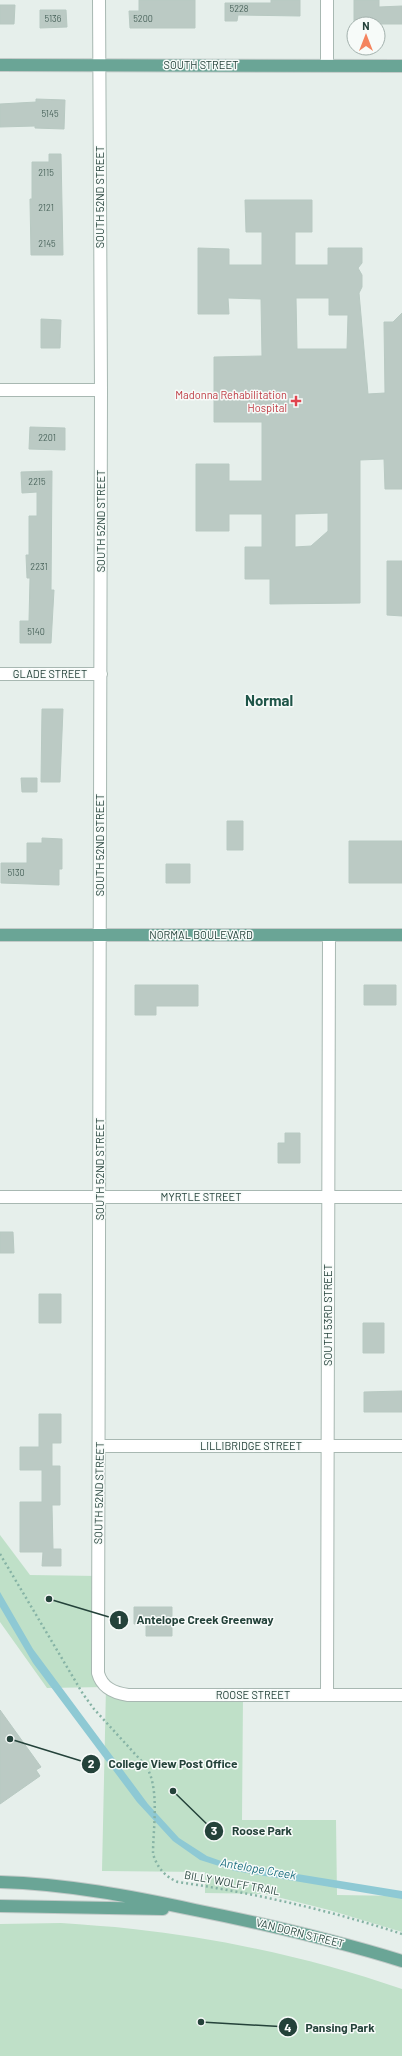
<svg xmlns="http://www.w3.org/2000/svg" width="402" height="2056" viewBox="0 0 402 2056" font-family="Barlow,sans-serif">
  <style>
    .green { fill: #bfe0c8 }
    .water { fill: #8ec9d4 }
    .building { fill: #bbcac4; stroke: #b8c9c2; fill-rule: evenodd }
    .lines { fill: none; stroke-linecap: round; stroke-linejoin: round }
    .minor-casing { stroke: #a8b8b2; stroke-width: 14 }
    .major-casing { stroke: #c2cac8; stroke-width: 14 }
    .path { stroke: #86b3a5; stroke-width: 2.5; stroke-dasharray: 2 3; stroke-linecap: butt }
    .minor { stroke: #fff; stroke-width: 12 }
    .major { stroke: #6aa596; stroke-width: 12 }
    .health-dot { fill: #e0444e; stroke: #f7fbf9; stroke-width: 1.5 }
    .labels { text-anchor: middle; stroke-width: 3; stroke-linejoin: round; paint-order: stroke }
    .number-label { font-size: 9px; fill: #4a645c }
    .street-label { font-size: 11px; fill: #24423a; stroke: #f7fbf9 }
    .health-label { font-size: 11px; fill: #be3a42; stroke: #f7fbf9; text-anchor: end }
    .water-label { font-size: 12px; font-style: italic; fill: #1c6f80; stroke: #f7fbf9 }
    .district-label { font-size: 15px; font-weight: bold; fill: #1f5548; stroke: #f7fbf9 }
    .leader { fill: none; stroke: #24423a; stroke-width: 1.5 }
    .callout-dot { fill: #24423a; stroke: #f7fbf9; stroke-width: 1.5 }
    .mark-label { font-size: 12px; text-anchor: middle; font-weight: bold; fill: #fff }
    .callout-label { font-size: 12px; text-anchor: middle; font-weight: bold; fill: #24423a; stroke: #f7fbf9; stroke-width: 3; stroke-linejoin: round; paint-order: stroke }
  </style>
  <rect width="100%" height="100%" fill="#e6efeb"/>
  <path class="green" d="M0,1535L30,1575L98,1576L97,1668L109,1690L243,1695L242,1820H336L337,1895L402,1896V1932L329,1910L265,1894L205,1893V1872L102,1871L106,1687L47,1688L0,1622Z
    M61,1923C85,1925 109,1926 133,1929C224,1939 315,1959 402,1989V2056H0V1924Z"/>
  <path class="water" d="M0,1592L33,1649L148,1804L179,1838L207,1856L224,1862L402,1891V1899L235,1871L200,1860L173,1841L137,1802L33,1663L0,1607Z"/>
  <path class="building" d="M139,0H195V28H130L129,11H139Z
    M271,0H300V16L238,15L237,21H225V3H271Z
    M354,0H379V7L402,6V24H354Z
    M0,5H15L14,24H0Z
    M40,10H66L67,27L40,28Z
    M36,99L65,100L64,129L35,128V126L0,127V104L36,102Z
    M49,154H61L63,255H31L30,199H32V162H49Z
    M245,200H312V232H295V265H328V248H362V263L358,268L362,275V287L359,293L368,394L385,393L384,322H393L402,313V489H385L384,459L360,460V603L270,604V579H245V547H262V514H229V531H196V464H229V481H262V422H214V357L262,356L261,299L228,298L229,314H198V248L229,249V265H262V232H246ZM296,298H329V315H348L347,349H297ZM328,513V531L311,546L295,547V514Z
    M41,319L61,320L60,348H41Z
    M30,427L65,428V450L29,449Z
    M52,471L51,590H54L51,643H20V621H29L30,578H27L26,555H29V516H37V492L22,493L21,472Z
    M387,561H402V616L387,615Z
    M42,709H63L60,782H41Z
    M21,778H37V792H22Z
    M227,821H243V850H227Z
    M42,838L62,839V869H59V885L1,883V863H27V843H42Z
    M349,841H402V883H349Z
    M166,864H190V883H166Z
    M135,985H198V1006H156V1015H135Z
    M364,985H396V1005H364Z
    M285,1133H300V1163H278V1143H285Z
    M0,1232H13L14,1253H0Z
    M39,1294H61V1323H39Z
    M363,1323H384V1353H363Z
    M402,1391V1412H364V1392Z
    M39,1414H61V1443H52V1466H60V1505H52L53,1549H61V1566H42L43,1552H20V1502H42V1470H20V1447H39Z
    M134,1607H172V1636H146V1624H134Z
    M0,1710L41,1767L36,1770L40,1776L0,1804Z"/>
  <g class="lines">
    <defs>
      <path id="minor" d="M99,0L101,390L98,1673C102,1688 114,1693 128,1695H402
        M327,65V0
        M0,390H101
        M0,674H101
        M0,1197H402
        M99,1446H402
        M327,1695L329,935"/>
      <path id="major" d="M0,65L402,66
        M0,935H402
        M0,1882C66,1884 130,1896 195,1910C265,1924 334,1940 402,1961
        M0,1906L163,1909"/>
    </defs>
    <use href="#minor" class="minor-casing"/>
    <use href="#major" class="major-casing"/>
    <path class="path" d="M0,1554L83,1694L94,1709L146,1766C160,1788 153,1828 153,1854C157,1867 165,1877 178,1882C254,1893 329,1910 402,1934"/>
    <use href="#minor" class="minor"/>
    <use href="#major" class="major"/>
  </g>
  <path class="health-dot" d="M294 395h4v4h4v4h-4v4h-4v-4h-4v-4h4z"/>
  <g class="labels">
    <g class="number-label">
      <text x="239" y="12">5228</text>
      <text x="53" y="22">5136</text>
      <text x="143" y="22">5200</text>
      <text x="50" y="117">5145</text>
      <text x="46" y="176">2115</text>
      <text x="46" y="211">2121</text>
      <text x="47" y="247">2145</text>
      <text x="47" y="441">2201</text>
      <text x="37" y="485">2215</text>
      <text x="39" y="570">2231</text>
      <text x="36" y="635">5140</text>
      <text x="16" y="876">5130</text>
    </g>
    <g class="street-label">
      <text x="201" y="69">SOUTH STREET</text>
      <text transform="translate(100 197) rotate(-90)" y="4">SOUTH 52ND STREET</text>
      <text transform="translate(101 521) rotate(-90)" y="4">SOUTH 52ND STREET</text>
      <text x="50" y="678">GLADE STREET</text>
      <text transform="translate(100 845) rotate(-90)" y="4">SOUTH 52ND STREET</text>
      <text x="201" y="939">NORMAL BOULEVARD</text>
      <text transform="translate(100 1169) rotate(-90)" y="4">SOUTH 52ND STREET</text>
      <text x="201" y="1201">MYRTLE STREET</text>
      <text transform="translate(328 1315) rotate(-90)" y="4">SOUTH 53RD STREET</text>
      <text x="251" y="1450">LILLIBRIDGE STREET</text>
      <text transform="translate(99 1493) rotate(-89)" y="4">SOUTH 52ND STREET</text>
      <text x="253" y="1699">ROOSE STREET</text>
      <text transform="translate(232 1883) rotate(10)" y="4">BILLY WOLFF TRAIL</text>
      <text transform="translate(300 1933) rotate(14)" y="4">VAN DORN STREET</text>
    </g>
    <g class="health-label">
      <text x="287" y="399">Madonna Rehabilitation<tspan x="287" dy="13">Hospital</tspan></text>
    </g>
    <g class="water-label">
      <text transform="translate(258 1869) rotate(10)" y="4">Antelope Creek</text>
    </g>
    <g class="district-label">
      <text x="269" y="706">Normal</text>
    </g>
  </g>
  <path class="leader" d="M49 1599L119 1620M10 1739L91 1764M173 1791L214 1831M201 2022L288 2027"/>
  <g class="callout-dot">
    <circle cx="49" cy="1599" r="4"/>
    <circle cx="10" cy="1739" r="4"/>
    <circle cx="173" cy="1791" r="4"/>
    <circle cx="201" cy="2022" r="4"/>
    <circle cx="119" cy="1620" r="10"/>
    <circle cx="91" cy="1764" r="10"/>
    <circle cx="214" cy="1831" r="10"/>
    <circle cx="288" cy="2027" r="10"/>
  </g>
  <g class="mark-label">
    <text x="119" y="1624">1</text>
    <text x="91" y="1768">2</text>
    <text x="214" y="1835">3</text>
    <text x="288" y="2032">4</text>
  </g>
  <g class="callout-label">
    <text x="205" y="1624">Antelope Creek Greenway</text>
    <text x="173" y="1768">College View Post Office</text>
    <text x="262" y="1835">Roose Park</text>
    <text x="340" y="2032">Pansing Park</text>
  </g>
  <g transform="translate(366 36)"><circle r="19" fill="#f7fbf9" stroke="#a3b1ad"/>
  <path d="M0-3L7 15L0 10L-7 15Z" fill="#f4845f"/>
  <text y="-6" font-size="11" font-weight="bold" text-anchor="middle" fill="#24423a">N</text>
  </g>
</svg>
